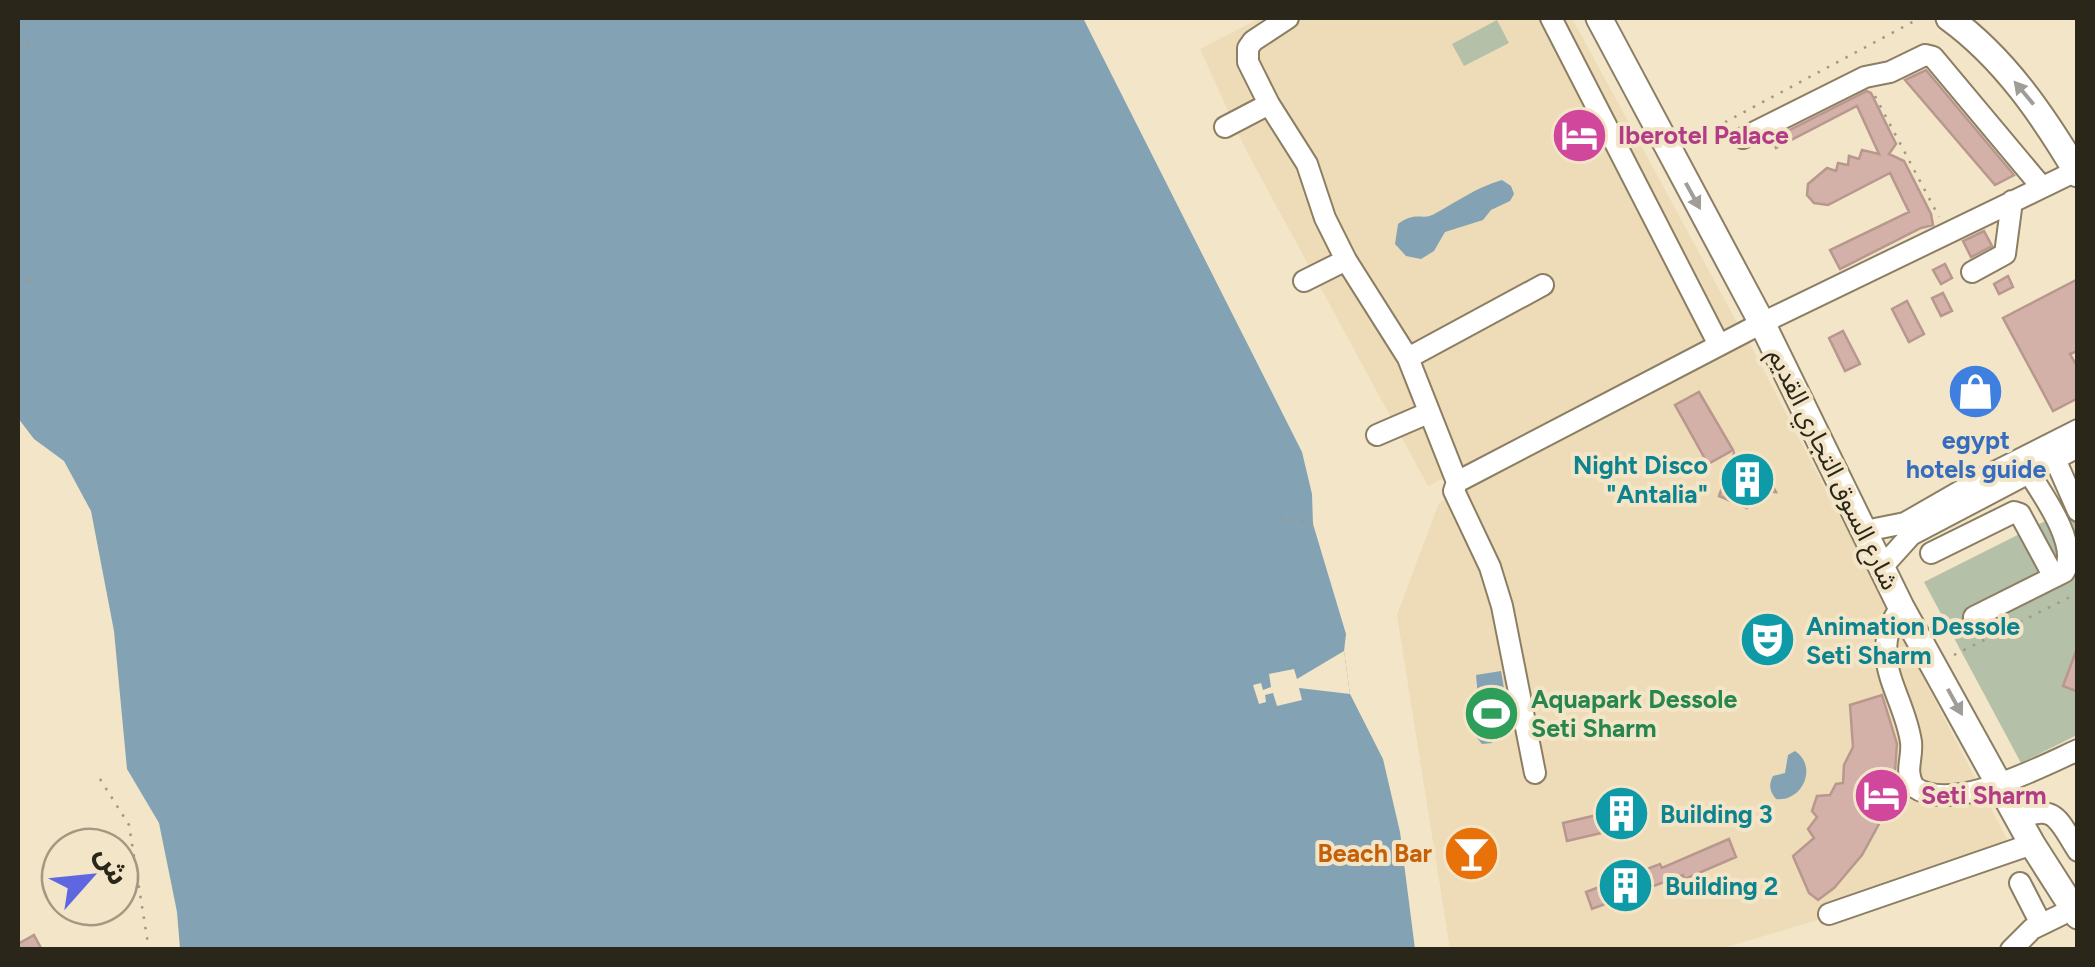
<svg xmlns="http://www.w3.org/2000/svg" width="2095" height="967" viewBox="0 0 2095 967" font-family="Figtree,'Noto Sans Arabic',sans-serif">
  <style>
    .built { fill: #eddcb7 }
    .green { fill: #b5c0a8 }
    .water { fill: #83a2b3 }
    .pier { fill: #f3e5c7 }
    .building { fill: #d3b1a8; stroke: #b8978e; stroke-width: 2.5 }
    .lines { fill: none; stroke-linecap: round; stroke-linejoin: round }
    .minor-casing { stroke: #8b7e63; stroke-width: 24 }
    .major-casing { stroke: #8b7e63; stroke-width: 29 }
    .path { stroke: #a29781; stroke-width: 2.5; stroke-dasharray: 2.5 8; stroke-linecap: butt }
    .minor { stroke: #fff; stroke-width: 20 }
    .major { stroke: #fff; stroke-width: 25 }
    .oneway { fill: #a09d98 }
    .labels { text-anchor: middle; stroke-width: 8; stroke-linejoin: round; paint-order: stroke }
    .hotel-label { font-size: 25px; font-weight: bold; fill: #b23c85; stroke: #f3e5c7; text-anchor: start }
    .shop-label { font-size: 25px; font-weight: bold; fill: #366cbe; stroke: #f3e5c7 }
    .culture-label { font-size: 25px; font-weight: bold; fill: #0d838f; stroke: #f3e5c7; text-anchor: start }
    .street-label { font-size: 25px; fill: #2b261a; stroke: #f3e5c7 }
    .leisure-label { font-size: 25px; font-weight: bold; fill: #27864d; stroke: #f3e5c7; text-anchor: start }
    .food-label { font-size: 25px; font-weight: bold; fill: #c56008; stroke: #f3e5c7; text-anchor: end }
  </style>
  <rect width="100%" height="100%" fill="#f3e5c7"/>
  <path class="built" d="M1260,18H1572L1741,330L1428,486L1245,148L1200,49Z
    M1748,340L2012,849L2000,866L1720,949H1450L1397,615L1439,503Z"/>
  <path class="green" d="M1497,20L1509,43L1464,66L1452,44Z
    M2077,505V735L2021,763L1924,582Z"/>
  <path class="water" d="M18,18H1083L1302,452L1312,494L1313,524L1346,634L1344,651L1350,694L1383,759L1400,832L1415,949H180L177,912L159,823L127,769L114,631L91,511L64,461L34,439L18,418Z
    M1502,180L1511,186L1514,194L1510,201L1491,210L1483,220L1445,232L1434,251L1421,259L1406,256L1395,244L1398,224C1417,210 1422,222 1436,213C1458,201 1477,187 1502,180Z
    M1501,671C1507,703 1508,714 1492,743L1482,744L1472,732L1480,719L1476,675Z
    M1795,751C1818,766 1803,802 1776,799C1770,791 1768,786 1773,776L1785,773L1788,755Z"/>
  <path class="pier" d="M1344,651L1350,694L1299,688L1302,700L1277,706L1273,693L1265,695L1266,702L1259,704L1253,685L1261,683L1263,690L1271,687L1269,674L1294,669L1297,679Z"/>
  <path class="building" d="M1926,70L2014,175L1995,185L1905,80Z
    M1867,91L1871,93L1896,144L1889,154L1904,161L1931,214L1933,225L1921,228L1840,269L1830,250L1909,212L1890,173L1828,205L1814,203L1807,195L1808,184L1827,168L1836,171L1838,163L1848,165L1849,156L1859,159L1862,150L1879,154L1857,106L1776,148L1772,139Z
    M1984,231L1992,246L1971,257L1963,241Z
    M1945,264L1952,278L1941,284L1933,270Z
    M2008,276L2013,287L1999,294L1994,284Z
    M2078,279V351L2070,354L2078,368V398L2053,411L2003,318Z
    M1943,293L1952,311L1941,316L1932,298Z
    M1907,301L1924,334L1909,342L1892,309Z
    M1843,331L1860,364L1845,371L1829,338Z
    M1699,392L1733,450L1708,464L1675,405Z
    M1734,453L1742,467L1757,456L1776,492L1759,491L1747,508L1719,496Z
    M2076,651H2078V692L2063,686Z
    M1882,695L1897,744L1894,785L1885,813L1862,855L1834,888L1818,900L1809,893L1793,856L1814,838L1808,829L1817,817L1812,811L1817,796L1830,795L1836,784L1843,783L1844,765L1853,747L1850,705Z
    M1639,805L1644,823L1567,841L1563,823Z
    M1729,839L1736,857L1685,879L1683,875L1592,909L1586,892L1660,864L1662,868Z
    M34,935L42,950H18V944Z"/>
  <g class="lines">
    <defs>
      <path id="minor" d="M1288,18L1253,41L1248,48V62L1269,104L1307,164L1325,218L1346,260L1408,358L1457,482L1454,491L1490,567L1502,606L1535,773
        M1551,18L1719,345
        M1225,127L1269,104
        M1743,138L1865,77L1890,72L1925,55L1933,57L2041,186
        M1972,272L2005,254L2012,201
        M1304,281L1346,260
        M1408,358L1543,285
        M1377,435L1428,413
        M2055,459L2078,511
        M1457,482L1762,323L2076,171
        M1865,531L1905,523L1987,476L2078,430
        M1931,553L2014,512L2020,514L2054,577
        M1883,566L1911,535L2078,447
        M1901,607C1865,658 1904,693 1911,742C1913,759 1904,770 1914,787C1952,814 2040,767 2078,750
        M1974,617L2064,572C2080,547 2044,496 2029,473
        M2019,819C2056,802 2059,822 2078,851
        M2020,883L2041,924
        M1829,914L2032,844
        M2011,950L2032,929L2073,909"/>
      <path id="major" d="M1599,18L1762,323L1901,607L2032,844L2078,916
        M1949,18C2004,58 2043,115 2078,174"/>
    </defs>
    <use href="#minor" class="minor-casing"/>
    <use href="#major" class="major-casing"/>
    <path class="path" d="M18,38L29,47
      M1875,96L1939,217
      M1688,142L1920,18
      M18,282L32,281
      M1281,517L1313,524
      M1954,655L2078,593
      M100,779L129,825L149,950"/>
    <use href="#minor" class="minor"/>
    <use href="#major" class="major"/>
  </g>
  <defs><path id="oneway-solid" d="M-6-.8H1V-3.2L6.5 0L1 3.2V.8H-6Z" transform="scale(2.5)"/></defs>
  <g class="oneway">
    <use href="#oneway-solid" transform="translate(2024 93) rotate(-130)"/>
    <use href="#oneway-solid" transform="translate(1693 196) rotate(61)"/>
    <use href="#oneway-solid" transform="translate(1955 702) rotate(61)"/>
  </g>
  <defs>
    <symbol id="hotel-disc" viewBox="-11 -11 22 22"><circle r="9.5" fill="#d1479c" stroke="#f3e5c7"/><path d="M-6-4.5h1.5V1H6V5H4.5V3h-9V5H-6ZM-4 0a1.8 1.8 0 1 1 3.6 0ZM.5 0V-2.5h3Q6-2.5 6 0Z" fill="#fff"/></symbol>
    <symbol id="shop-disc" viewBox="-11 -11 22 22"><circle r="9.5" fill="#3f7fe0" stroke="#f3e5c7"/><path d="M-5-2.5h2.3a2.7 3.5 0 0 1 5.4 0H5L5.5 6h-11ZM-1.5-2.5h3a1.5 2.3 0 0 0-3 0Z" fill="#fff"/></symbol>
    <symbol id="building-disc" viewBox="-11 -11 22 22"><circle r="9.5" fill="#0f9aa8" stroke="#f3e5c7"/><path d="M-4-6H4V6H1V3H-1V6H-4ZM-2.5-4.3h1.7v1.8h-1.7ZM.8-4.3h1.7v1.8H.8ZM-2.5-1h1.7V.8h-1.7ZM.8-1h1.7V.8H.8Z" fill="#fff"/></symbol>
    <symbol id="theatre-disc" viewBox="-11 -11 22 22"><circle r="9.5" fill="#0f9aa8" stroke="#f3e5c7"/><path d="M-5-5.5Q0-4 5-5.5V0Q5 5 0 6Q-5 5-5 0ZM-3.3-2.5H-1v1.5H-3.3ZM1-2.5H3.3v1.5H1ZM-2.8 1Q0 5.5 2.8 1Z" fill="#fff"/></symbol>
    <symbol id="stadium-disc" viewBox="-11 -11 22 22"><circle r="9.5" fill="#2e9e5b" stroke="#f3e5c7"/><path d="M0-5a6.5 5 0 1 0 0 10a6.5 5 0 1 0 0-10ZM-3.5-1.8h7v3.6h-7Z" fill="#fff"/></symbol>
    <symbol id="bar-disc" viewBox="-11 -11 22 22"><circle r="9.5" fill="#e8710a" stroke="#f3e5c7"/><path d="M-6-5H6L.8 .8V4.5H3.5V6h-7V4.5H-.8V.8Z" fill="#fff"/></symbol>
  </defs>
  <g fill-rule="evenodd">
    <use href="#hotel-disc" x="1548" y="104" width="63" height="63"/>
    <use href="#shop-disc" x="1944" y="360" width="63" height="63"/>
    <use href="#building-disc" x="1716" y="448" width="63" height="63"/>
    <use href="#theatre-disc" x="1736" y="608" width="63" height="63"/>
    <use href="#stadium-disc" x="1460" y="682" width="63" height="63"/>
    <use href="#hotel-disc" x="1850" y="764" width="63" height="63"/>
    <use href="#building-disc" x="1590" y="782" width="63" height="63"/>
    <use href="#bar-disc" x="1440" y="822" width="63" height="63"/>
    <use href="#building-disc" x="1594" y="854" width="63" height="63"/>
  </g>
  <g class="labels">
    <g class="hotel-label">
      <text x="1618" y="144">Iberotel Palace</text>
      <text x="1921" y="804">Seti Sharm</text>
    </g>
    <g class="shop-label">
      <text x="1976" y="449">egypt<tspan x="1976" dy="29">hotels guide</tspan></text>
    </g>
    <g class="culture-label">
      <text x="1708" y="474" text-anchor="end">Night Disco<tspan x="1708" dy="29">"Antalia"</tspan></text>
      <text x="1806" y="635">Animation Dessole<tspan x="1806" dy="29">Seti Sharm</tspan></text>
      <text x="1660" y="823">Building 3</text>
      <text x="1665" y="895">Building 2</text>
    </g>
    <g class="street-label">
      <text transform="translate(1834 469) rotate(64)" y="9">شارع السوق التجاري القديم</text>
    </g>
    <g class="leisure-label">
      <text x="1531" y="708">Aquapark Dessole<tspan x="1531" dy="29">Seti Sharm</tspan></text>
    </g>
    <g class="food-label">
      <text x="1432" y="862">Beach Bar</text>
    </g>
  </g>
  <rect width="2095" height="967" fill="none" stroke="#2b261a" stroke-width="40"/>
  <g transform="translate(90 877) rotate(63)"><circle r="48" fill="#f3e5c7" stroke="#a39982" stroke-width="2.5"/>
  <path d="M0-8L18 38L0 25L-18 38Z" fill="#5e67df"/>
  <text y="-15" font-size="28" font-weight="bold" text-anchor="middle" fill="#2b261a">ش</text>
  </g>
</svg>
